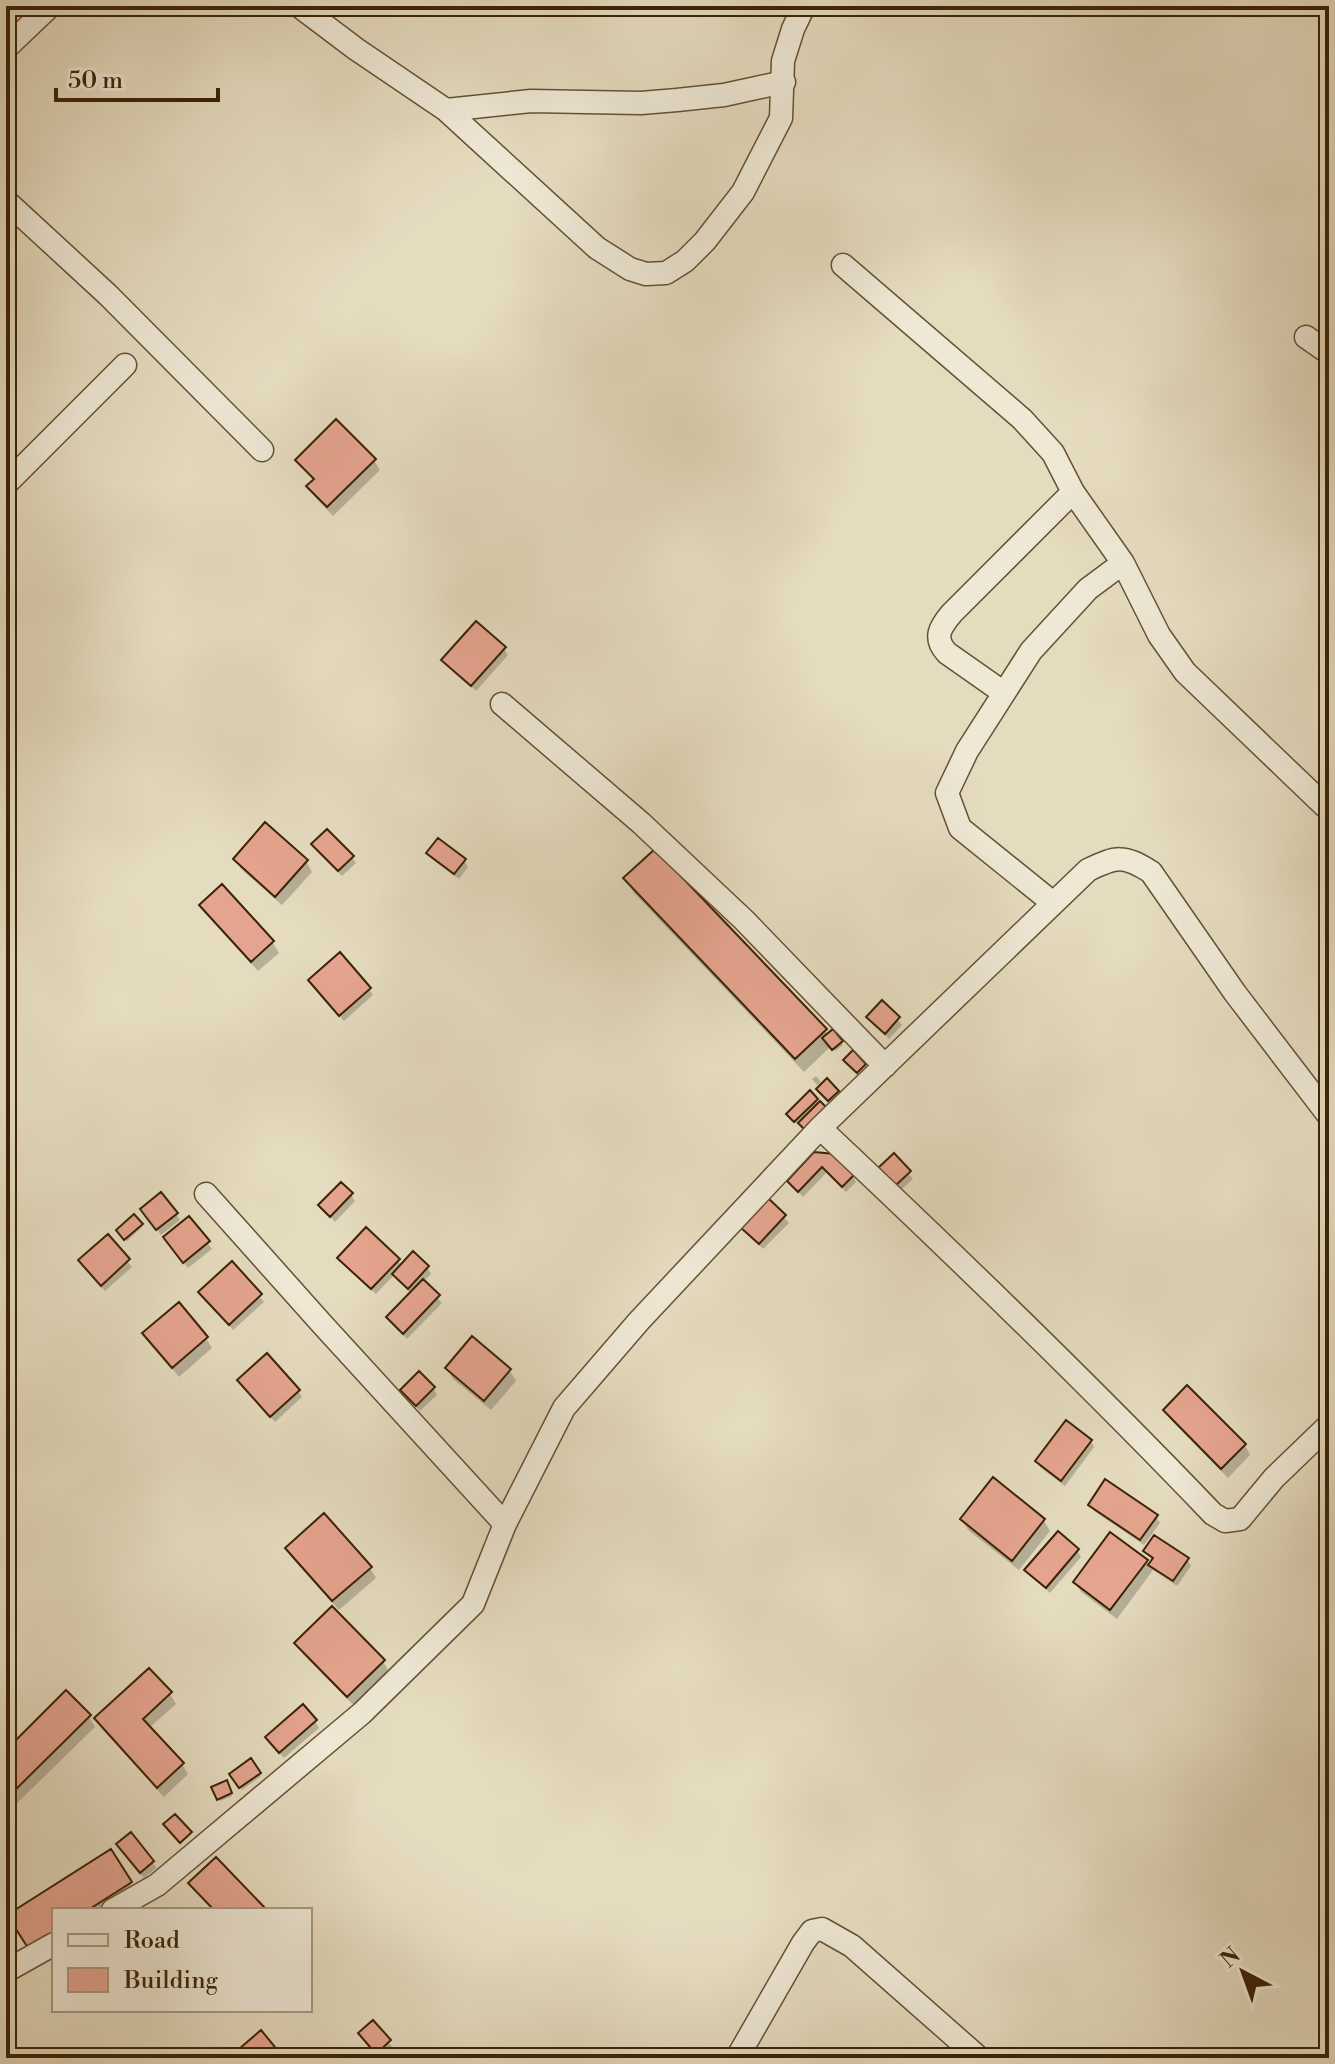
<svg xmlns="http://www.w3.org/2000/svg" width="1335" height="2064" viewBox="0 0 1335 2064" font-family="'Libre Bodoni',serif">
  <style>
    .shadow { fill: #0003 }
    .building { fill: #e5a48f; stroke: #3a2304; stroke-width: 2 }
    .lines { fill: none; stroke-linecap: round; stroke-linejoin: round }
    .minor-casing { stroke: #655133; stroke-width: 25 }
    .minor { stroke: #eee8d5; stroke-width: 22 }
  </style>
  <rect width="100%" height="100%" fill="#e5dbbf"/>
  <filter id="stains"><feTurbulence type="fractalNoise" baseFrequency=".0025" numOctaves="4"/><feColorMatrix values="0 0 0 0 .2 0 0 0 0 .09 0 0 0 0 .02 0 0 0 .5 -.17"/></filter>
  <radialGradient id="worn" r=".72"><stop offset=".6" stop-color="#630" stop-opacity="0"/><stop offset="1" stop-color="#630" stop-opacity=".3"/></radialGradient>
  <path class="shadow" d="M297,460H374L380,470L333,516L315,497L309,487L314,481Z
    M504,649L508,655L476,691L444,660Z
    M313,844L352,857L356,863L342,876Z
    M428,853L464,860L468,867L459,879L432,859Z
    M235,859L306,861L312,872L282,905L241,869Z
    M626,879L825,1031L828,1036L833,1032L843,1045L835,1051L831,1046L804,1072L634,893Z
    M222,886L273,943L279,953L258,971L208,915L202,905Z
    M314,987L369,989L373,995L344,1021Z
    M882,1003L902,1025L889,1039L869,1017Z
    M816,1076L821,1082L817,1085L812,1079Z
    M810,1093L819,1105L802,1126L799,1121L797,1124L790,1117Z
    M815,1154L853,1176L856,1182L846,1192L827,1172L803,1197L789,1181Z
    M894,1156L913,1179L900,1191L884,1175Z
    M351,1195L355,1201L335,1222L321,1206Z
    M768,1201L789,1223L763,1249L743,1227Z
    M176,1214L180,1220L161,1235L146,1216Z
    M189,1219L212,1249L188,1268L169,1244Z
    M141,1225L142,1227L127,1241L120,1233Z
    M108,1237L132,1267L105,1291L84,1267Z
    M340,1258L398,1260L401,1266L428,1268L431,1274L423,1282L442,1303L407,1339L388,1318L412,1294L394,1275L376,1294Z
    M231,1264L264,1302L233,1330L205,1299Z
    M145,1334L206,1338L212,1348L179,1377Z
    M472,1339L510,1371L516,1381L491,1410L453,1379L447,1368Z
    M244,1387L298,1391L302,1397L275,1422Z
    M433,1388L437,1395L420,1411L402,1390Z
    M1165,1410L1245,1445L1250,1455L1228,1478L1171,1420Z
    M1091,1441L1094,1447L1065,1486L1041,1468L1038,1462Z
    M993,1480L1044,1521L1050,1531L1019,1570L968,1530L962,1519Z
    M1090,1505L1156,1516L1160,1523L1144,1545L1094,1511Z
    M287,1549L370,1568L376,1578L339,1610L293,1559Z
    M1077,1550L1081,1557L1050,1593L1027,1570Z
    M1145,1551L1187,1559L1191,1566L1177,1586L1153,1570L1117,1619L1081,1592L1075,1582L1147,1562L1149,1567L1153,1561Z
    M297,1644L383,1661L389,1672L354,1706L303,1654Z
    M170,1694L176,1704L149,1728L182,1764L188,1774L164,1797L102,1729L96,1719Z
    M89,1717L95,1727L6,1814V1752Z
    M315,1721L319,1728L284,1758L271,1744Z
    M250,1761L261,1776L242,1790L232,1775Z
    M226,1783L232,1796L220,1801L214,1788Z
    M122,1851L153,1862L156,1868L144,1878Z
    M111,1852L136,1893L110,1910H54V1945L10,1916Z
    M373,2023L393,2048L381,2058L360,2034Z"/>
  <path class="building" d="M336,419L376,459L327,507L306,486L314,479L295,460Z
    M476,621L506,647L471,686L441,660Z
    M265,822L308,860L275,897L233,859Z
    M327,829L354,856L338,871L311,844Z
    M438,838L466,859L454,874L426,853Z
    M655,849L827,1029L795,1059L623,878Z
    M222,884L274,941L251,962L199,905Z
    M340,952L371,988L339,1016L308,980Z
    M882,1000L900,1017L885,1034L866,1017Z
    M833,1029L843,1041L832,1050L822,1038Z
    M853,1050L866,1064L857,1073L843,1060Z
    M827,1078L839,1091L828,1101L816,1089Z
    M810,1090L818,1099L794,1122L786,1114Z
    M820,1101L827,1108L805,1130L798,1123Z
    M814,1152L835,1154L854,1175L842,1187L822,1167L798,1192L787,1181Z
    M894,1153L911,1171L895,1186L878,1168Z
    M341,1182L353,1193L330,1217L318,1205Z
    M161,1192L178,1213L156,1230L140,1209Z
    M768,1198L786,1215L759,1244L740,1227Z
    M134,1214L143,1224L124,1240L116,1230Z
    M189,1216L210,1241L183,1263L163,1237Z
    M366,1227L400,1259L371,1289L337,1258Z
    M108,1234L130,1259L101,1286L78,1260Z
    M413,1251L429,1266L408,1289L392,1274Z
    M232,1261L262,1294L229,1325L198,1292Z
    M423,1279L440,1295L403,1334L386,1317Z
    M179,1302L208,1337L172,1368L142,1333Z
    M472,1336L511,1369L484,1401L445,1368Z
    M267,1353L300,1390L270,1417L237,1380Z
    M419,1371L435,1387L416,1406L400,1390Z
    M1187,1385L1246,1444L1221,1469L1163,1410Z
    M1066,1420L1092,1440L1061,1481L1035,1461Z
    M993,1477L1045,1519L1012,1561L960,1519Z
    M1105,1479L1158,1515L1140,1540L1088,1505Z
    M324,1513L372,1567L332,1601L285,1548Z
    M1058,1531L1079,1549L1046,1588L1024,1570Z
    M1110,1532L1148,1560L1110,1610L1073,1582Z
    M1154,1535L1189,1558L1173,1581L1148,1565L1153,1558L1143,1551Z
    M332,1606L385,1660L347,1697L294,1643Z
    M149,1668L172,1692L143,1719L184,1763L157,1788L94,1718Z
    M66,1690L91,1715L6,1799V1750Z
    M303,1704L317,1720L279,1753L265,1737Z
    M251,1758L261,1773L239,1788L229,1774Z
    M227,1780L232,1793L217,1800L211,1787Z
    M175,1814L192,1832L180,1843L163,1824Z
    M131,1832L154,1861L140,1873L116,1844Z
    M111,1849L132,1882L88,1910H54V1932L28,1948L7,1915Z
    M216,1857L267,1910H214L188,1883Z
    M373,2020L391,2040L376,2054L358,2033Z
    M261,2030L284,2058H235L232,2055Z"/>
  <g class="lines">
    <defs>
      <path id="minor" d="M299,6L356,49L446,110L597,248L630,269L646,274L666,273L685,261L705,241L743,192L781,118L783,61L793,29L804,6
        M6,48L50,6
        M446,110L531,101L641,103L677,100L724,95L784,82
        M6,201L108,295L262,450
        M843,265L1022,419L1053,453L1073,492L1123,563
        M1306,337L1329,353
        M6,484L125,365
        M1004,693L947,653C933,638 940,627 952,613L1073,492
        M502,704L641,823L744,920L885,1066
        M1053,903L960,828L947,793L967,751L1031,651L1088,589L1123,563L1159,635L1185,672L1329,810
        M820,1128C954,1254 1086,1381 1213,1514L1225,1521L1240,1519L1274,1478L1329,1425
        M206,1194L322,1324L505,1524
        M113,1910L157,1885L362,1713L473,1604L505,1524L564,1408L639,1321L820,1128L1088,870C1117,856 1124,855 1151,872L1235,993L1329,1116
        M6,1971L54,1944
        M737,2058L803,1943L812,1931L822,1929L852,1946L978,2057"/>
    </defs>
    <use href="#minor" class="minor-casing"/>
    <use href="#minor" class="minor"/>
  </g>
  <rect width="1335" height="2064" fill="none" stroke="#e5dbbf" stroke-width="32"/>
  <rect x="8" y="8" width="1319" height="2048" fill="none" stroke="#3a2304" stroke-width="4"/>
  <rect x="16" y="16" width="1303" height="2032" fill="none" stroke="#3a2304" stroke-width="2"/>
  <rect x="52" y="1908" width="260" height="104" fill="#eee8d5" stroke="#a69981" stroke-width="2"/>
  <rect x="68" y="1934" width="40" height="12" fill="#eee8d5" stroke="#a69981" stroke-width="2"/>
  <text x="124" y="1948" font-size="24" fill="#3a2304">Road</text>
  <rect x="68" y="1968" width="40" height="24" fill="#e5a48f" stroke="#a69981" stroke-width="2"/>
  <text x="124" y="1988" font-size="24" fill="#3a2304">Building</text>
  <g transform="translate(1243 1972) rotate(319)" stroke="#eee8d5" stroke-width="6" paint-order="stroke">
  <path d="M0-6L14 30L0 20L-14 30Z" fill="#3a2304"/>
  <text y="-12" font-size="22" font-weight="bold" text-anchor="middle" fill="#3a2304">N</text>
  </g>
  <path d="M56 88v12h162v-12" fill="none" stroke="#3a2304" stroke-width="4"/>
  <text x="68" y="88" font-size="24" fill="#3a2304" stroke="#eee8d5" stroke-width="6" paint-order="stroke">50 m</text>
  <rect width="100%" height="100%" filter="url(#stains)"/>
  <rect width="100%" height="100%" fill="url(#worn)"/>
</svg>
